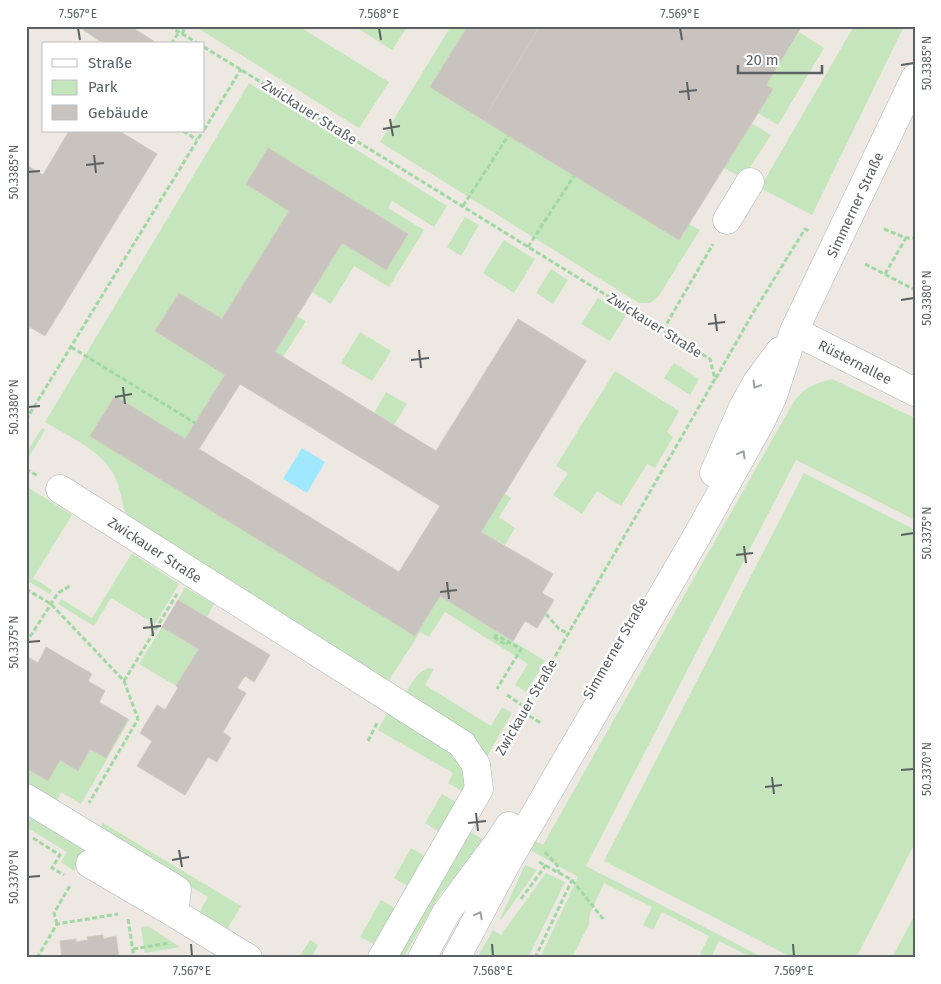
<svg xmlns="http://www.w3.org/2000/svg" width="941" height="984" viewBox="0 0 941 984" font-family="'Fira Sans',sans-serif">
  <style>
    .green { fill: #c5e6bd }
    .water { fill: #a0e8ff }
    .building { fill: #c8c3be; stroke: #d2c9c0; fill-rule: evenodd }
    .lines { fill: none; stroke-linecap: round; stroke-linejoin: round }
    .minor-casing { stroke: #afb4b7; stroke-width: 29 }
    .path { stroke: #a0d8a4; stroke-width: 3; stroke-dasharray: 5 2.5; stroke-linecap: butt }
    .minor { stroke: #fff; stroke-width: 28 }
    .path-bridge { stroke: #a0d8a4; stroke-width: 3; stroke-dasharray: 5 2.5; stroke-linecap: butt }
    .oneway { stroke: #9ca0a1 }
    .ticks { fill: none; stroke: #5a6063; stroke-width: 2 }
    .labels { text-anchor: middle; stroke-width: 4.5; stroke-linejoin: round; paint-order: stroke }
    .street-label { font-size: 14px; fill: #5a6063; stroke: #fff }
    .neatline { fill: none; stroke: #5a6063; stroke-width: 2 }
    .ticks-label { font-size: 12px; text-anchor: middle; fill: #5a6063 }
  </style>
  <rect width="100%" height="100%" fill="#ede8e1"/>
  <path class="green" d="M201,26H298L389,82L359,128L199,29Z
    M354,26H408L392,50Z
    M451,26H468L430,87L679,240L689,224L700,230L658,297L650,303H639L380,142Z
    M854,26H904L812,215L760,188Z
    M799,32L824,48L778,125L758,113L766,85Z
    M249,83L447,206L434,227L392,201L388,208L424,230L389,287L354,266L331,304L312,292L342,243L385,270L407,234L268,149L246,184L289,211L222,319L179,293L155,331L225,375L185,439L116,396L91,436L415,636L440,596L545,661L526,692L515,685L528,664L445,612L429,637L420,632L386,685L128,519C121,506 122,490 115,477C102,450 69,437 45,422Z
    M751,123L771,135L743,178L724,168Z
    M465,217L479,225L461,256L447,247Z
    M504,240L535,259L514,293L483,273Z
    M551,269L568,280L553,304L536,293Z
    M598,298L626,315L610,341L581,324Z
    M296,316L306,321L283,357L275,352Z
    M360,332L391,351L372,381L341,363Z
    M674,363L699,379L690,395L664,378Z
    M615,371L679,411L667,432L673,437L655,468L647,464L621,506L597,491L582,514L553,495L568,473L556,466Z
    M832,379L915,418V520L796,460L586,866L764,958H752L719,941L711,958L700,954L709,936L662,912L653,930L643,925L652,907L604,883L590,913L589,924L572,958H540L578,877L532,851L531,844L533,840L543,845L793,403C804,387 814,384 832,379Z
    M386,392L407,404L394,425L374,413Z
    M42,428L45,430L26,462V453Z
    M804,473L915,530V843L856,958H793L604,861Z
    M26,486L72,515L33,578L52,590L50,594L26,580Z
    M504,493L511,498L499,517L515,528L505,545L481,532Z
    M132,553L179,584L155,624L111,598L94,626L58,604L61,599L92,618Z
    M185,587L214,604L207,617L178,600Z
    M162,627L199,649L176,686L139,664Z
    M428,668L434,669L425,685L491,726L502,707L512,713L485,760L404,696C410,686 416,672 428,668Z
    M390,708L452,748L466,771L465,793L448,783L453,773L378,730Z
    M128,719H130L81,804L61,792L55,804L26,787V768L48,781L60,760L77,770L90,749L106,758Z
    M442,794L461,805L444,835L425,823Z
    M31,818L51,830L54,826L88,846L74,871L61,862L67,852L26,827Z
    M103,823L241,906L226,931L198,915L208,897L98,831Z
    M470,832L487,842L474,866L442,891L403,958H396Z
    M411,848L430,859L413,889L394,878Z
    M525,865L537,870L501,920L500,919Z
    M546,873L565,882L528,958H477L493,930L501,935Z
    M381,900L400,911L380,947L360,937Z
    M915,914V958H892Z
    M148,926L180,947L145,953L141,928Z
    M310,940L318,945L311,958L300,956Z"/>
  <path class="water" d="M302,448L325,462L307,493L283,479Z"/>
  <path class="building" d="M78,26H130L158,44H104Z
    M468,26H540L483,120L430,87Z
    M540,26H802L766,85L773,89L679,240L483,120Z
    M69,131H119L157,154L45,336L30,327L26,334V165L43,175Z
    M268,148L408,234L386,270L342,243L275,352L436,451L518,319L586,361L481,532L553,574L542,593L554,600L537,628L525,621L513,641L440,596L415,636L90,436L115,396L185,439L225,375L155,331L179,293L222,319L289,211L246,184ZM240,384L440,506L399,572L199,449Z
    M178,600L270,655L254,682L245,676L237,688L246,693L223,732L231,738L217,762L208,757L185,795L137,766L152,741L140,733L157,705L165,710L178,688L176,686L199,649L162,627Z
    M46,647L92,674L88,681L105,691L99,702L128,719L106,758L90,749L78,771L60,760L48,781L26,768V656L38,663Z
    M103,935V939L116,936L119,958H62L60,941L76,939V942L88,940L87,937Z"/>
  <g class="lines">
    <defs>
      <path id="minor" d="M727,220L750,182
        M794,331L915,392
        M714,473L743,407L757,382L780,351
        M60,489L462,744L476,765L479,789L382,958
        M26,798L177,890L174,913L248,958
        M90,864L174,913
        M422,958L446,913L500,840L509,826
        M456,958L506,864L697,536L760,423L773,396L794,331L915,78"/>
    </defs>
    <use href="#minor" class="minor-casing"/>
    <path class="path" d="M169,26L199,44
      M182,34L186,26
      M171,44L179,32
      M204,47L710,359L715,379L500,752
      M204,130L241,69
      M183,131L197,140
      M463,206L508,136
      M884,229L906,238H915
      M528,247L574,176
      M865,264L915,290
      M885,274L906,238
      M663,330L713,244
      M71,347L195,423
      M716,378L753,313L805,229L809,231
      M26,420L203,131
      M26,469L38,476
      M26,589L51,604L124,681L138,719L89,803
      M546,614L559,629L569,634
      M494,637L496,635L521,649L497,689
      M26,643L58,593L70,586
      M124,681L177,594
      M507,695L526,708
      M523,712L541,723
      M368,741L377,723
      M33,838L60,855L52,868L64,875
      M545,852L557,865L559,873
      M539,862L572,880L604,920
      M521,899L546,865
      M128,919L134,958
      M57,924L54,913L71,884
      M133,949L169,943
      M37,958L57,924L118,914
      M535,958L572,880"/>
    <use href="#minor" class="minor"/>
    <path class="path-bridge" d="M494,637L506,645L510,639"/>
  </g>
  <defs><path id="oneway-chevron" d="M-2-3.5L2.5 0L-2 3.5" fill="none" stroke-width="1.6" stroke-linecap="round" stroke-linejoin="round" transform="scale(1.25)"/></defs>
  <g class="oneway">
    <use href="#oneway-chevron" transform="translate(756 385) rotate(121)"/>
    <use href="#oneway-chevron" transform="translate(742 454) rotate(-61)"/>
    <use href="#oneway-chevron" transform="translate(479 915) rotate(-62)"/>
  </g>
  <path class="ticks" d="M78,28L80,40M379,28L381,40M680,28L682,40M901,65L914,63M687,82L689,100M679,92L697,90M390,119L393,136M383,129L400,126M94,155L96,173M86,165L104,163M28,172L40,171M901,300L914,298M715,314L717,331M708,324L725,322M419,350L421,368M411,360L429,358M123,387L125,404M115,397L132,394M28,407L40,406M901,535L914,533M744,546L746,563M736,555L753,553M447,582L449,599M440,592L457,590M151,618L153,636M143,628L161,626M28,642L40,641M901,770L914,769M772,777L774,794M765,787L782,785M476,813L478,831M468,823L486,821M179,850L182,867M172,860L189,857M28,877L40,876M191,944L192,956M492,944L493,956M793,944L794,956"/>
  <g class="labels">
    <g class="street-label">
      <text transform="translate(310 112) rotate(32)" y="5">Zwickauer Straße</text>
      <text transform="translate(855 205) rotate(-65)" y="5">Simmerner Straße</text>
      <text transform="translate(655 325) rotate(32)" y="5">Zwickauer Straße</text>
      <text transform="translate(855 362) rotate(27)" y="5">Rüsternallee</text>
      <text transform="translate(155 550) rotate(33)" y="5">Zwickauer Straße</text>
      <text transform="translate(615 648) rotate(-60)" y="5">Simmerner Straße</text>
      <text transform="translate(526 707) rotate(-60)" y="5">Zwickauer Straße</text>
    </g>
  </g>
  <rect width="941" height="984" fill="none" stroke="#ffffff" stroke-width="55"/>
  <rect x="42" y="42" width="162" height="90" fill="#ffffff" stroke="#bdbfc1"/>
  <rect x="52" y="59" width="25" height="8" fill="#ffffff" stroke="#bdbfc1"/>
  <text x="88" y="68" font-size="15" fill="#5a6063">Straße</text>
  <rect x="52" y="80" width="25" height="15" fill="#c5e6bd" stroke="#bdbfc1"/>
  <text x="88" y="92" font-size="15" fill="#5a6063">Park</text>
  <rect x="52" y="105" width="25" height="15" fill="#c8c3be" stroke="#bdbfc1"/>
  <text x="88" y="118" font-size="15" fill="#5a6063">Gebäude</text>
  <path d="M738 65v8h84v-8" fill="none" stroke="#5a6063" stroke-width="2.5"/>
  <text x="746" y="65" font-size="15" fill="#5a6063" stroke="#ffffff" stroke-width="4" paint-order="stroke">20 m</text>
  <rect x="28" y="28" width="886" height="928" class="neatline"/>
  <g class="ticks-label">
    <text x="78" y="18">7.567°E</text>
    <text x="379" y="18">7.568°E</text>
    <text x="680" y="18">7.569°E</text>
    <text transform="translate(927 63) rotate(-90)" y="4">50.3385°N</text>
    <text transform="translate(14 172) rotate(-90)" y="4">50.3385°N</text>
    <text transform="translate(927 298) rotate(-90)" y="4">50.3380°N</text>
    <text transform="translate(14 407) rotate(-90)" y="4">50.3380°N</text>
    <text transform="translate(927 533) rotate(-90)" y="4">50.3375°N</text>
    <text transform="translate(14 642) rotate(-90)" y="4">50.3375°N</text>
    <text transform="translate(927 769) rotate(-90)" y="4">50.3370°N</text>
    <text transform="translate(14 877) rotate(-90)" y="4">50.3370°N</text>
    <text x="192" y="975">7.567°E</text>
    <text x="493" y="975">7.568°E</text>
    <text x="794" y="975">7.569°E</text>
  </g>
</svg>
